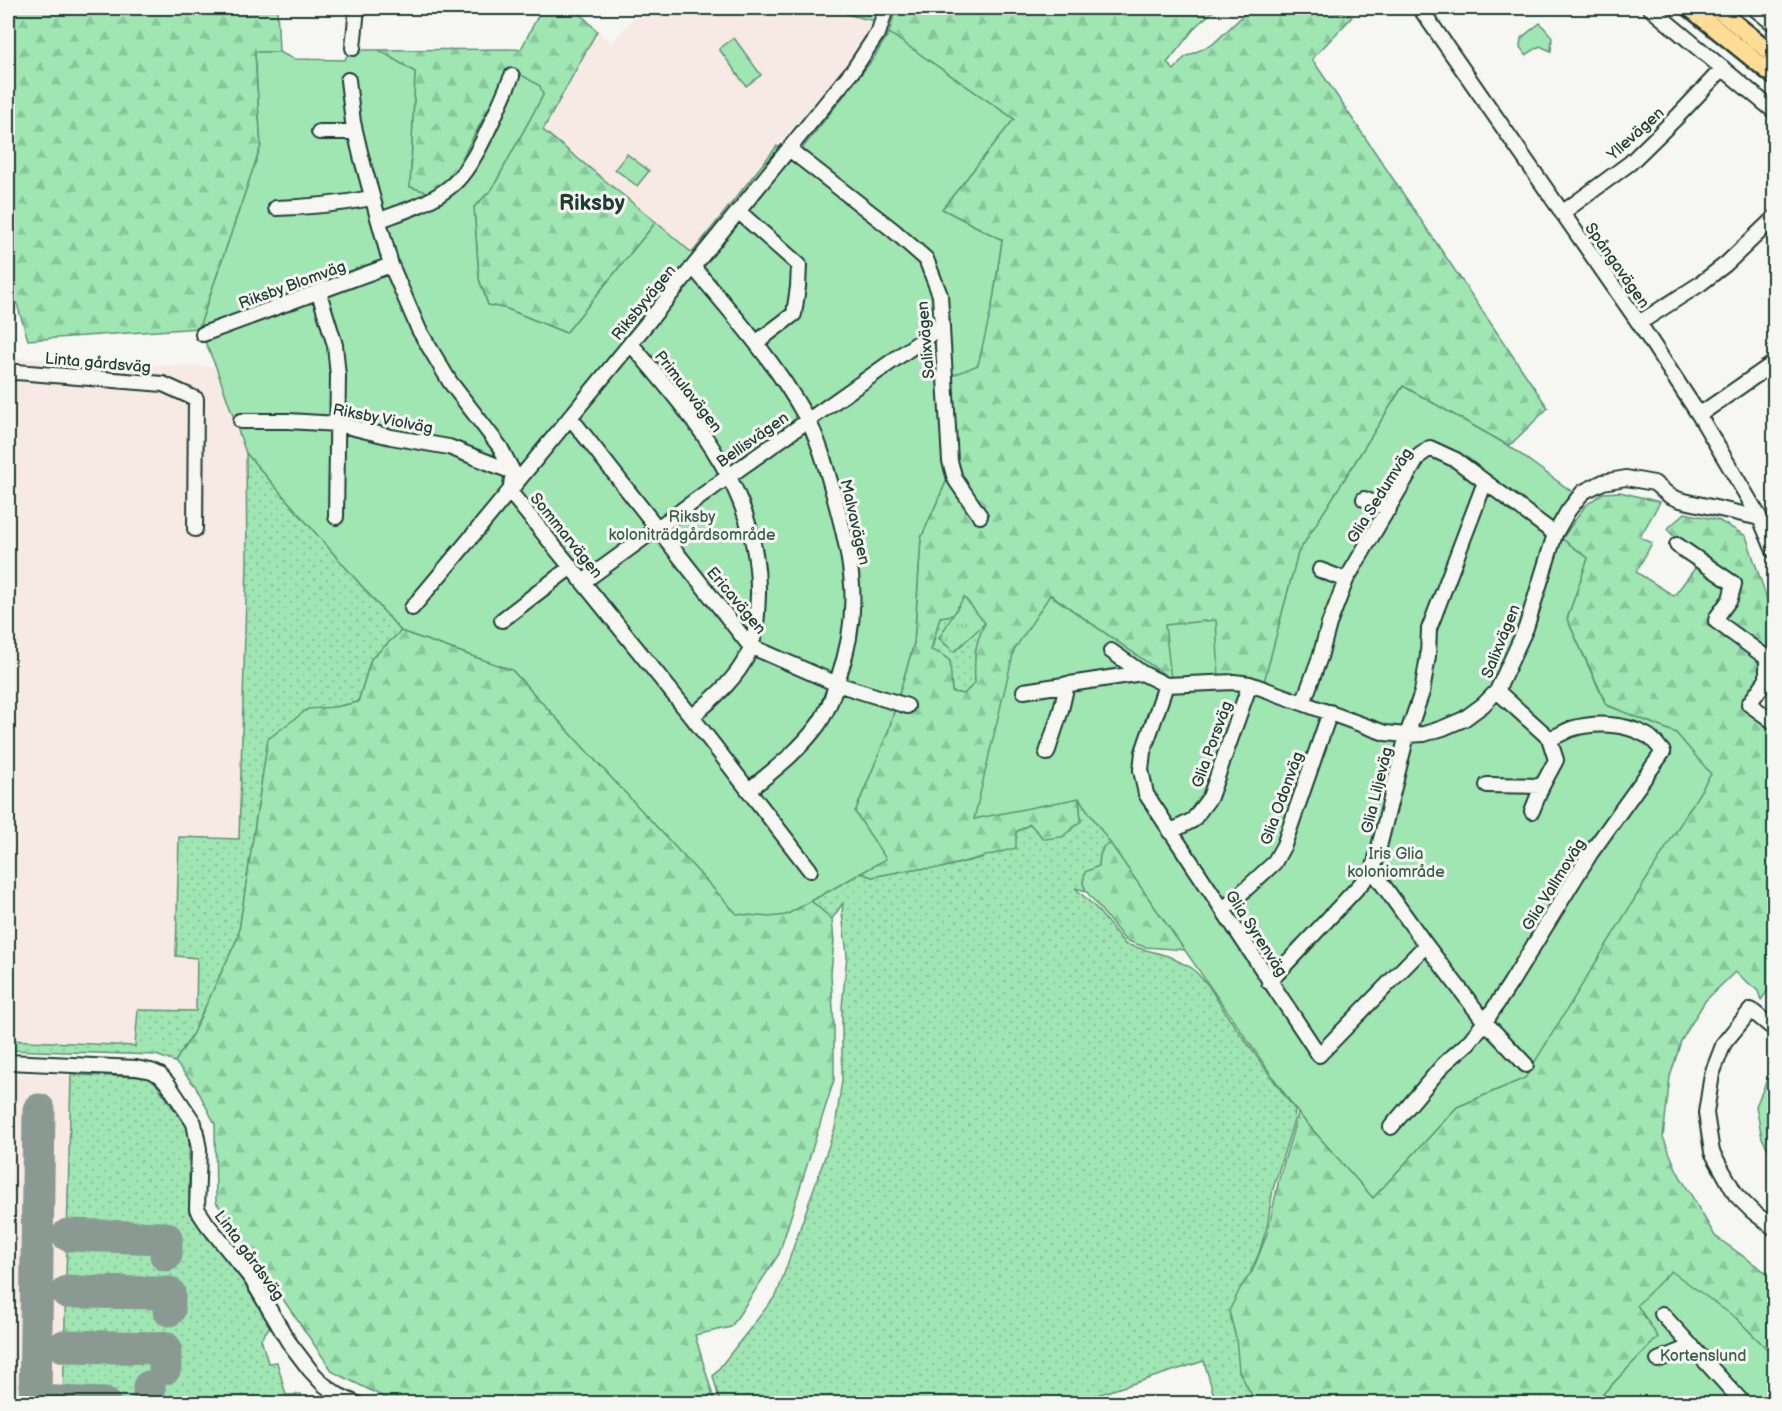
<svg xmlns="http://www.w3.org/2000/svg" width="1782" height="1411" viewBox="0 0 1782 1411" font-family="'Balsamiq Sans',sans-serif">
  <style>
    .built { fill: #f7e9e3 }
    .grass { fill: url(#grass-dots); stroke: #5f9274; stroke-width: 1.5 }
    .forest { fill: url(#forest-firs); stroke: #5f9274; stroke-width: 1.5; fill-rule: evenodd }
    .park { fill: url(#park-tufts); stroke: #5f9274; stroke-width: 1.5 }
    .garden { fill: #9fe6b3; stroke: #5f9274; stroke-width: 1.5 }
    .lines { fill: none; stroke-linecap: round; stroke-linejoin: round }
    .taxiway { stroke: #8a9a93; stroke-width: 33 }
    .minor-casing { stroke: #1f3d34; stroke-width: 18 }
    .major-casing { stroke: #1f3d34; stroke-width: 21 }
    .minor { stroke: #f6f6f2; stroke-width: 14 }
    .major { stroke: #ffdd96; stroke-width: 16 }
    .labels { text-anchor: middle; stroke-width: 6; stroke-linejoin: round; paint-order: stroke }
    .street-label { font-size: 16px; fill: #1f3d34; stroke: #f6f6f2 }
    .park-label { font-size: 16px; fill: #395f4d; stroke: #f6f6f2 }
    .district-label { font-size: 22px; font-weight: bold; fill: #1f3d34; stroke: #f6f6f2 }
  </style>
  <defs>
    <pattern id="grass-dots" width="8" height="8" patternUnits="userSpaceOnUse" patternTransform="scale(1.5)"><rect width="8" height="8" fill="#9fe6b3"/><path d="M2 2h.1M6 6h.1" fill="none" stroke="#88c69b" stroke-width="1.8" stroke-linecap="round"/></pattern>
    <pattern id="forest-firs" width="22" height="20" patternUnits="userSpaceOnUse" patternTransform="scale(1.5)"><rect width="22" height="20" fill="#9fe6b3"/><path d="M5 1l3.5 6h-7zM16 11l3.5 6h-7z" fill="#88c69b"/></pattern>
    <pattern id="park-tufts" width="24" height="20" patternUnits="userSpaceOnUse" patternTransform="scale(1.5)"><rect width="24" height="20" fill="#9fe6b3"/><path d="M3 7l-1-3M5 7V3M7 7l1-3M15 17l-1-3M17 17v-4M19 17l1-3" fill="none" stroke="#88c69b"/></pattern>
  </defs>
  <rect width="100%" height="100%" fill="#f6f6f2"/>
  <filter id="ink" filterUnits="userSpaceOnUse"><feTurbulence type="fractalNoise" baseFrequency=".0167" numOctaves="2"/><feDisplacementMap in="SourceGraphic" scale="12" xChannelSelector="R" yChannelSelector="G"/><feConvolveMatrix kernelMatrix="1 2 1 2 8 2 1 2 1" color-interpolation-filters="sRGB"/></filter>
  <g filter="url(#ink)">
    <path class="built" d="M642,8H838L846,14L875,21L867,41L777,146L692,253L543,130L597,31L612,44Z
      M8,358L216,367L246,453L247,564L239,839L180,837L176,956L198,957L196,1012L136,1046L8,1040Z
      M8,1073L151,1077L189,1130V1403H8Z"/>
    <path class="grass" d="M838,8H878L875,21L846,14Z
      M246,453L401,631L371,659L358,702L335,707L268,739L238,937L192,1035L175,1062L156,1055L8,1050V1040L135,1046L138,1010L196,1011L197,958L176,956L179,837L239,839L247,564Z
      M964,613L985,623C974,645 974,659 975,683L964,694L952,692L951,681L931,651L940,617Z
      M1079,798L1111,844L1104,846L1100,855L1099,866L1083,883L1086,891L1075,888L1095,907L1125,944L1168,956L1192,968L1208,985L1229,1018L1295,1110L1294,1120L1273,1189L1267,1227L1258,1256L1251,1270V1285L1239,1371L1256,1403H1216L1204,1361L1069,1404H781L778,1395L732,1403H720L713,1376L777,1294L835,1128L842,1080V1007L847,955L842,913L843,903L832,919L811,901L861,873L872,877L913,869L941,868L984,857L1016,832L1030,824L1081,821Z
      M71,1075L151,1077L189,1130V1213L244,1283L270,1326L261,1339L268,1363L277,1362L286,1395L301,1394L303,1403L63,1404Z"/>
    <path class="forest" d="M8,8H277L279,52H255L261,146L199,328L28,340L17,304L8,293Z
      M542,8H575L597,31L543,130L656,222L566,333L507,309L488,305L479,279L474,207L492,189L543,95L510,69L453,175L430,193L410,187L415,72L377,58L379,50L521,49Z
      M896,8H1217L1197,25L1167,63L1174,70L1185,57L1213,44L1251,8H1328L1352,17L1312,59L1548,408L1509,446L1403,386L1298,553L1264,683L1219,678L1172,680L1051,595L975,818L1079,798L1081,821L1062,837L1044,839L1030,824L1016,832V848L941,868L913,869L872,877L861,873L885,859L855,812L888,732L914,643L921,538L956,459L951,375L992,306L1002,240L942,209L1014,119L889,33ZM964,613L985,623C974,645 974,659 975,683L964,694L952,692L950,661L941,654L931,650L940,617Z
      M1620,492L1660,502L1640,537L1652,543L1636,572L1674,596L1699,563L1667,529L1685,513L1718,520L1746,536L1774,620V686L1768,684L1756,701L1774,714V982L1761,1000L1758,991L1735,972L1705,1001L1681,1041L1670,1077L1663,1137L1677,1171L1715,1236L1764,1271L1774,1276V1356L1736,1318L1658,1337L1603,1394L1613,1403H1256L1239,1371L1236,1338L1229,1311L1241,1287L1253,1270L1268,1231L1279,1179L1298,1113L1373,1198L1457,1107L1525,1078L1676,733L1607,705L1567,619L1588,558L1562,539L1585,506L1603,493Z
      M401,631L512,670L737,913L785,915L811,901L832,919L834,940L831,974L834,1027V1080L779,1254L731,1327L695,1335L715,1403H396L333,1372L216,1202L215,1124L196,1087L175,1062L192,1035L238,937L268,739L308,709L335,707L358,702L371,659Z
      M1111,844L1185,950L1145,947L1125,940L1086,891L1083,883L1085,872L1099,866L1100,855L1104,846Z"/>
    <path class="park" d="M1540,23L1552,37L1551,51L1540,46L1526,55L1520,47L1521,38Z
      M964,597L985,623L954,652L939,638Z
      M1767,1080L1774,1092V1160L1762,1138L1756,1106Z"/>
    <path class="garden" d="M889,33L1014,119L942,209L1002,240L992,306L978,365L951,376L956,459L921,538L914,643L888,732L855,812L886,859L786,915L769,917L737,914L512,670L401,631L246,453L216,367L199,328L261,146L255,52H279L294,59L345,60L349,50H379L415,72L410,187L430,193L453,175L510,68L540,86L543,95L492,189L474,207L479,279L488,305L507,309L566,333L656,222L692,253L777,146L908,235L801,150L873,59Z
      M734,38L761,75L746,86L719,49Z
      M627,154L649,171L637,186L615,169Z
      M1403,386L1509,446L1575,494L1547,533L1562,539L1588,558L1567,619L1606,705L1676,733L1711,774L1525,1078L1457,1107L1373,1198L1298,1113L1079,798L974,819L1014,650L1050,595L1171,679L1165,625L1216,620L1219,678L1245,675L1264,682L1298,553Z
      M1671,1271L1736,1318L1774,1356V1403H1613L1603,1394L1658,1337L1637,1305Z"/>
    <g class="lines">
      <path class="taxiway" d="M68,1235L166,1238V1255
        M67,1292L169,1293V1310
        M64,1346L165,1348V1368
        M35,1401L105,1404
        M35,1404L39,1110
        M149,1404V1387"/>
      <defs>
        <path id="minor" d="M1420,8L1639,323L1699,415L1760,518L1774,551
          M1650,8L1774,111
          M1754,8L1774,24
          M353,48L357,8
          M348,80L353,122L361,156L391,265L419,330L450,382L500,447L513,472L510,492L692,717L810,870
          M319,132H355
          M789,149L893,230L926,259L940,295L950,461L955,479L980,516
          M276,208C309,207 340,204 372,198
          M738,211L799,265L798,287L794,314L757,342
          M1562,213L1630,163L1678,116L1723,68
          M380,220C404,211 431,203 451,186C476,166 498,107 512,76
          M693,267C734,315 776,363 807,419C820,442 826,468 833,492C852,561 863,609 838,679C833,695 828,711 818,725C799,751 774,770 749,790
          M319,293L335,345L338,376L336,517
          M1639,323L1700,284L1726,264L1774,218
          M203,334L391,265
          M631,344C693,417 760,492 758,594C757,617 757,635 747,656C735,681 712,699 692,717
          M8,373L17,372L163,384L196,399L195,529
          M1699,415L1774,363
          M570,417L750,646L837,684L907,706
          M241,421H288L338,424L391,437L449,447L513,472
          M1485,482L1429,629L1428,656L1422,692L1407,735L1373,871L1426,945L1485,1022L1526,1065
          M1364,499L1389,509
          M1677,545L1734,584L1730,599L1717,617L1716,621L1767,658V679L1749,704L1774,722
          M1320,570L1346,580
          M583,582L729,476L942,326
          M412,608C562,430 707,249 854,69L879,31L886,8
          M502,620L571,567
          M1111,651L1142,673L1166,685L1234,682L1250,684L1385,733L1407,735L1424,734L1443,728L1464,719L1483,705L1497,691L1526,628L1555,534L1568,511L1583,492L1603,482L1626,478L1654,483L1670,496L1680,500L1760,518
          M1166,685L1143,752L1141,770L1146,794L1319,1055L1426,945
          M1024,691L1142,673
          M1303,703L1320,657L1329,624L1346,580L1419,456L1430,448L1456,460L1555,534
          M1047,753L1061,710L1067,684
          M1487,785L1542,786
          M1532,811L1542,786L1556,760L1549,738
          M1170,832L1193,820L1210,797L1250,684
          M1223,910L1274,863L1284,845L1330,712
          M1269,982L1373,871
          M1774,1029L1751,1010L1724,1043L1712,1074L1706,1113L1712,1152L1736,1195L1752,1211L1774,1228
          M8,1062L136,1068L151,1071L160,1075L168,1084L194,1123L199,1149L197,1209L207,1224L251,1278L288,1341L310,1370L323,1384L338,1395L357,1404
          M1391,1127L1444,1064L1468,1043L1485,1022L1510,984L1590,854L1663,752C1658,746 1653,738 1646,735C1624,723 1595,722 1571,729C1563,732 1557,737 1549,738L1497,691
          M1662,1314L1744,1404
          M1658,1360L1692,1346"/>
        <path id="major" d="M1690,8L1774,76
          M1716,8L1774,55"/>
      </defs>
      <use href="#minor" class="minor-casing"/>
      <use href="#major" class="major-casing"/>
      <use href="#minor" class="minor"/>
      <use href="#major" class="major"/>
    </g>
  </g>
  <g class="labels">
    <g class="street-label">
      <text transform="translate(1635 133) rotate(-42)" y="6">Yllevägen</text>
      <text transform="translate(1618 265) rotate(55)" y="6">Spångavägen</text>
      <text transform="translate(292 284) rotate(-20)" y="6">Riksby Blomväg</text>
      <text transform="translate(643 302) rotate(-51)" y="6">Riksbyvägen</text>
      <text transform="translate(925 340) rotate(-95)" y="6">Salixvägen</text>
      <text transform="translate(98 362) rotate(5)" y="6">Linta gårdsväg</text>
      <text transform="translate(689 391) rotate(52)" y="6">Primulavägen</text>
      <text transform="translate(383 418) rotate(11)" y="6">Riksby Violväg</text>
      <text transform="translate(752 439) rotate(-35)" y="6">Bellisvägen</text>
      <text transform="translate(1379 495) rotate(-58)" y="6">Glia Sedumväg</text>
      <text transform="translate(856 522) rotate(77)" y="6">Malvavägen</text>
      <text transform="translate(567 535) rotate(51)" y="6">Sommarvägen</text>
      <text transform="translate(737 600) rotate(50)" y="6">Ericavägen</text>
      <text transform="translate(1500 641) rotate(-68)" y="6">Salixvägen</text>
      <text transform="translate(1211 744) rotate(-70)" y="6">Glia Porsväg</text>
      <text transform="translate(1376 790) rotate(-76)" y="6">Glia Liljeväg</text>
      <text transform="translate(1281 798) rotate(-70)" y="6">Glia Odonväg</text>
      <text transform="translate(1553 884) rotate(-58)" y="6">Glia Vallmoväg</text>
      <text transform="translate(1257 933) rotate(57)" y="6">Glia Syrenväg</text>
      <text transform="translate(250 1255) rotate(54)" y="6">Linta gårdsväg</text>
    </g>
    <g class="park-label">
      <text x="692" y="522">Riksby<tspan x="692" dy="18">koloniträdgårdsområde</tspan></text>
      <text x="1396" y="859">Iris Glia<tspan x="1396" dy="18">koloniområde</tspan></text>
      <text x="1703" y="1361">Kortenslund</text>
    </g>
    <g class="district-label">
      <text x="592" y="210">Riksby</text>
    </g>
  </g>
  <rect width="1782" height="1411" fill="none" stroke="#f6f6f2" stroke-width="30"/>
  <rect x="15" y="15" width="1752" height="1381" fill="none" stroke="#1f3d34" stroke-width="2" filter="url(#ink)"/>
</svg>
